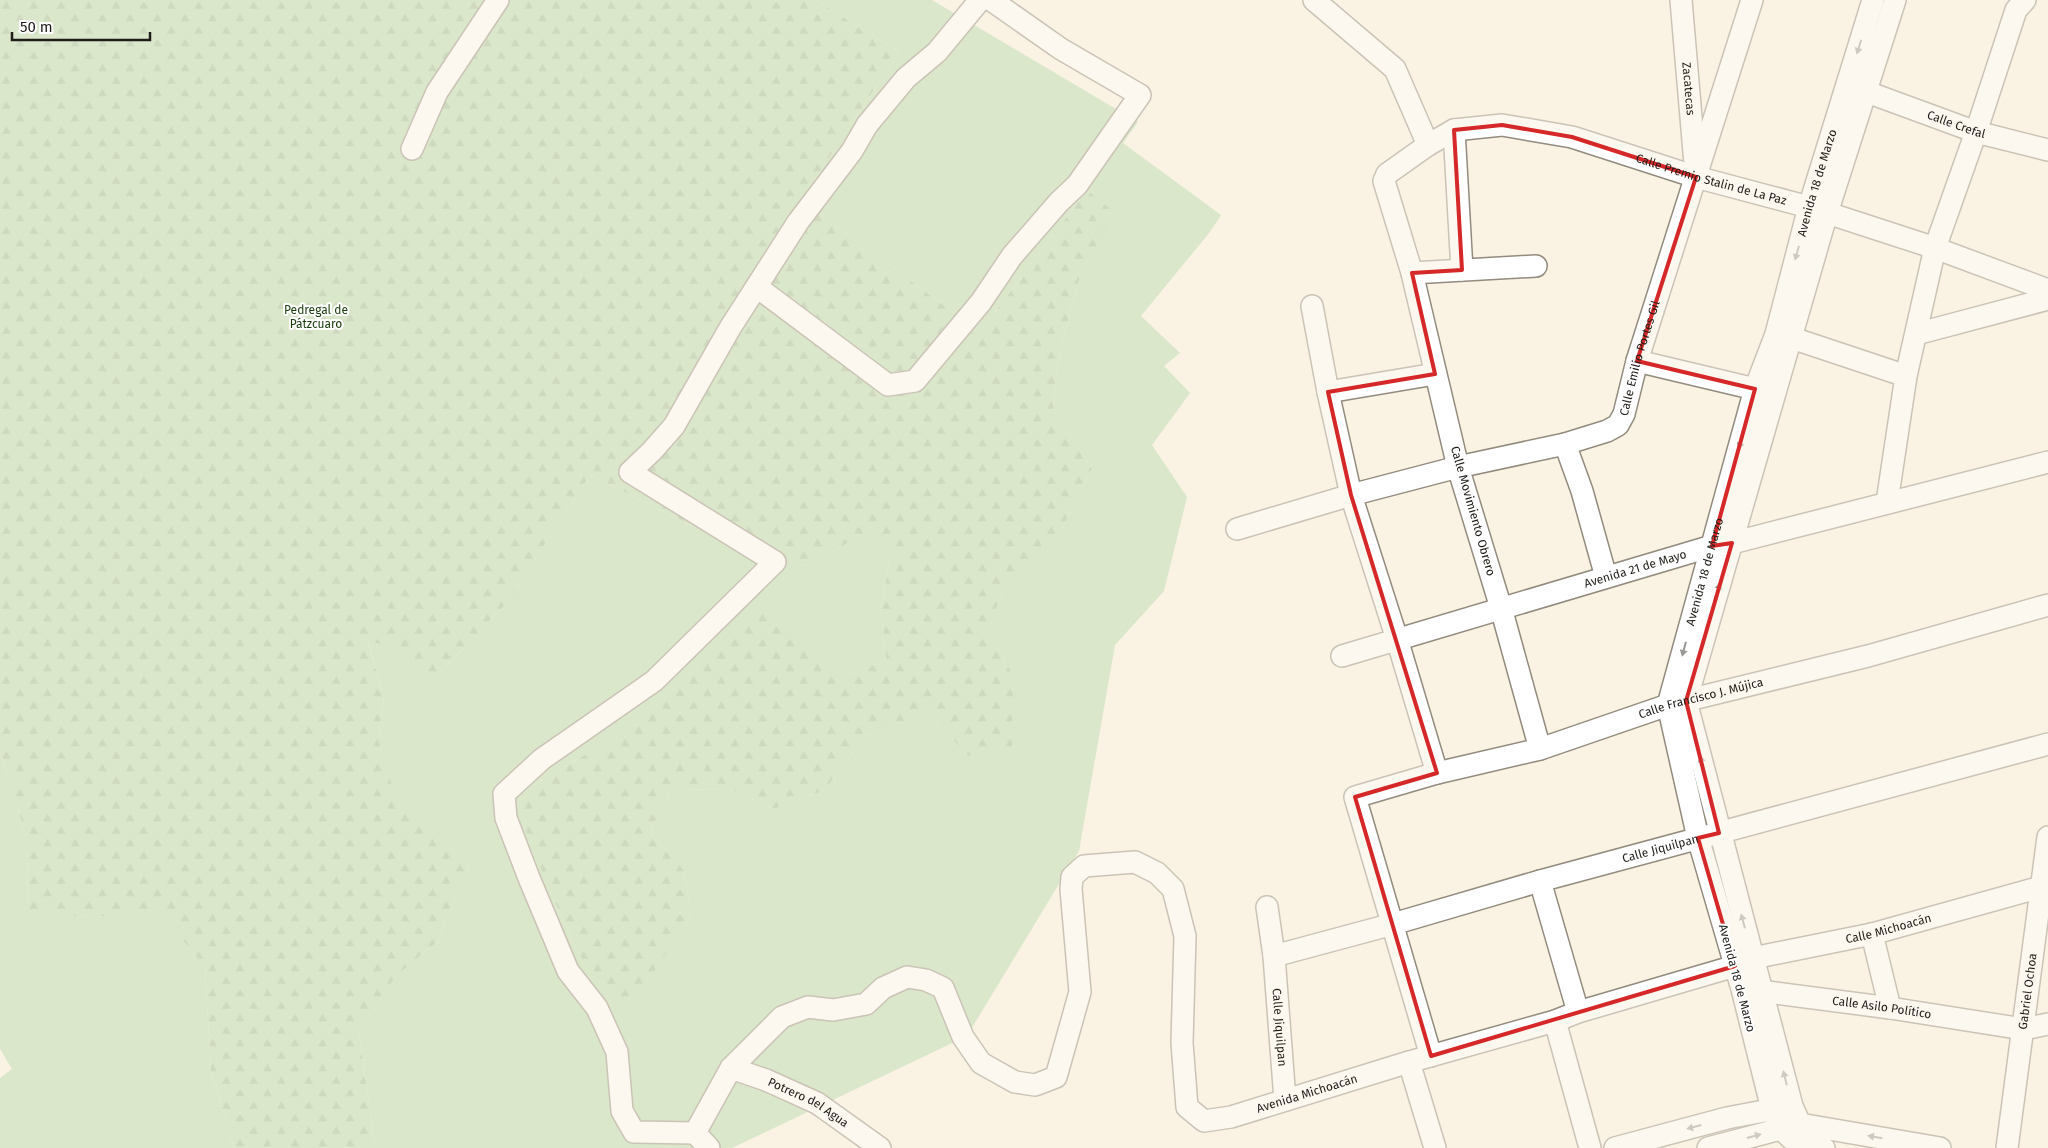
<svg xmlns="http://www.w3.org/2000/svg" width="2048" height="1148" viewBox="0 0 2048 1148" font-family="'Fira Sans',sans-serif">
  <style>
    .green { fill: #b3d9aa }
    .forest { fill: url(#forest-firs) }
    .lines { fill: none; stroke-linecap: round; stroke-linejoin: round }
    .street-casing { stroke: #928b7e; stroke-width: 24 }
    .street { stroke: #fff; stroke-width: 21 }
    .oneway { fill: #9b9997 }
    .marked { fill: none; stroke: #d62828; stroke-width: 4; stroke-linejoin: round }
    .labels { text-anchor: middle; stroke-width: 4; stroke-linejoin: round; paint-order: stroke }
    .street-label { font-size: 12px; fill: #201d18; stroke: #fff }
    .park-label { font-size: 12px; fill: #183c0d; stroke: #fff }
  </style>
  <defs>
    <pattern id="forest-firs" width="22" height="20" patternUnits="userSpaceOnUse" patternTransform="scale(1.25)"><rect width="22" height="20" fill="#b3d9aa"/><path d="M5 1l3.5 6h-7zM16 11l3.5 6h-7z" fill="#9aba92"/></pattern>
  </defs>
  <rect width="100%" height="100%" fill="#faf3e4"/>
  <path class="green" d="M816,0H932L1138,122L1123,143L1221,215L1210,232L1141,316L1180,353L1164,366L1190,393L1152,445L1187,497L1164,591L1115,645L1079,851L967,1036L732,1148H375L359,1032L396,976L437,942L469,866L395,796L378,739L384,697L368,641L393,645L427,686L506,604L590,475L733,546L807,566L865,533L891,552L881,608L886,660L847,676L763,603L685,679L634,726L525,790L549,889L579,955L628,1010L691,916L684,870L649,833L671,790L731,789L774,809L825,790L866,735L928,713L968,756L1013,674L987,633L1004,588L1053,547L1092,469L1053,409L1058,359L1080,276L1113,212L1087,190L980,332L801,200L899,52Z
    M0,752L28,842L27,913L96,917L158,909L205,967L211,1071L234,1148H0V1078L12,1069L0,1049Z"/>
  <path class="forest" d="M0,0H816L899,52L801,200L980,332L1087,190L1114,212L1080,276L1058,359L1053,409L1092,469L1053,547L1004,588L987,633L1013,674L1012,747L968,756L928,713L866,735L825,790L774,809L731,789L671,790L649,833L684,870L691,916L628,1011L579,955L549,889L522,821L525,790L634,726L685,679L763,602L847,676L886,660L881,608L891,552L865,533L807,566L733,546L590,475L506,604L427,686L393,645L368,642L384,697L378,739L395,795L469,866L437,942L396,976L359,1032L375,1148H234L211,1071L205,967L158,910L96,917L27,914L28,842L0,752Z"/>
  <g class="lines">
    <defs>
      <g id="street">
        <path d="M1314,0L1395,69L1428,145"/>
        <path id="s1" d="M1681,0L1695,164"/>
        <path id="s2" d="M1867,92L1976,132L2048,150"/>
        <path d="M1454,130L1462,270"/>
        <path d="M412,149L437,92L498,0"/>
        <path d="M1412,273L1536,266"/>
        <path d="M757,287L888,385L915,381L981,302L1012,256L1059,202L1077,185L1140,95L1061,49L991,0"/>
        <path d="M1312,306L1328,392L1351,495L1397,639L1437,773"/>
        <path d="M1916,334L2048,299"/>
        <path d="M1792,338L1906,376"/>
        <path d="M1637,361L1755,389"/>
        <path d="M1328,392L1435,374"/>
        <path d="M1565,444L1582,491L1606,577"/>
        <path d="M1887,502L1906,376L1935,248L1976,132L2016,10L2025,0"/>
        <path id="s3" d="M1237,529L1351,495L1458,467L1565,444L1607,431L1618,425L1624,414L1637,361L1752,0"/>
        <path id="s4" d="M1342,656L1712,546L1732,543L2048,462"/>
        <path id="s5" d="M1540,749L1501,608L1458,467L1412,273L1384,181L1387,174L1428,145L1454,130L1502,125L1572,137L1696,177L1809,207L1935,248L2048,290"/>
        <path d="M1540,881L1578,1012"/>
        <path id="s6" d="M1267,907L1274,956L1285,1100"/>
        <path d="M1872,934L1890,1008"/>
        <path id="s7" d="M1274,956L1393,924L1540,881L2048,744"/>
        <path id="s8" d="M1752,990L1890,1008L2023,1029L2048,1024"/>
        <path d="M1555,1021L1590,1148"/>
        <path id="s9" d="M1431,1056L1355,797L1437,773L1540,749L1668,705L1868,656L2048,605"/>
        <path d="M1409,1062L1435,1148"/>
        <path id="s10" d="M731,1068L766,1080L817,1103L880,1148"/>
        <path d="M1800,1124L1792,1106L1686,701L1827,213L1895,0"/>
        <path id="s11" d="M695,1133L731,1068L782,1017L808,1007L833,1010L866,1004L883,988L907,977L926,980L943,988L963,1037L981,1063L1015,1082L1035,1085L1056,1077L1080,992L1071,889L1072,877L1084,866L1135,862L1157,873L1173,889L1185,936L1182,1043L1187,1107L1204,1121L1231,1117L1409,1062L1555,1021L1578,1012L1735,966L1753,958L1872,934L2048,885"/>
        <path d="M695,1133L634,1132L622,1111L617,1052L597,1008L568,971L529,878L506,818L504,794L542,759L654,681L775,562L630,472L652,451L674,426L730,328L798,222L852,151L867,125L906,78L937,52L980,0"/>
        <path d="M695,1133L709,1148"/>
        <path d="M1615,1148L1727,1118L1785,1107"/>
        <path d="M1708,1148L1800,1124L1940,1148"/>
        <path id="s12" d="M1824,1148L1794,1141L1780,1128L1772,1109L1742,989L1698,838L1668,705L1755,389L1776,334L1809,207L1873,0"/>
        <path id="s13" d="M2007,1148L2048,837"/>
      </g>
    </defs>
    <use href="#street" class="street-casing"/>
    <use href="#street" class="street"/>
  </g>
  <defs><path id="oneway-solid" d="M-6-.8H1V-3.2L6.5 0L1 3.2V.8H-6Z" transform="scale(1.25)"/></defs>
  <g class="oneway">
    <use href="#oneway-solid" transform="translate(1859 47) rotate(107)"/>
    <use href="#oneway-solid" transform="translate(1797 253) rotate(105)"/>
    <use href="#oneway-solid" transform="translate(1741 442) rotate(106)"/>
    <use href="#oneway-solid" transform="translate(1718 590) rotate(-74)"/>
    <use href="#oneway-solid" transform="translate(1684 649) rotate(105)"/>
    <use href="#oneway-solid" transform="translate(1702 763) rotate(-104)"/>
    <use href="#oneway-solid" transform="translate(1743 921) rotate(-105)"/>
    <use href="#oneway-solid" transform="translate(1785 1078) rotate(-104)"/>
    <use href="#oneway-solid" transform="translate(1694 1127) rotate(165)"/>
    <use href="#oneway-solid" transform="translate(1754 1136) rotate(-15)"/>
    <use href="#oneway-solid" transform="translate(1875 1137) rotate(-170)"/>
  </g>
  <path d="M0 0H2048V1148H0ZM1502,125L1572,137L1696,177L1637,361L1755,389L1712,546L1732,543L1686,701L1719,833L1698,838L1735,966L1431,1056L1355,797L1437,773L1351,495L1328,392L1435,374L1412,273L1462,270L1454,130Z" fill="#faf3e4" fill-opacity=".55" fill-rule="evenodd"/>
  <path class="marked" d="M1502,125L1572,137L1696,177L1637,361L1755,389L1712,546L1732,543L1686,701L1719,833L1698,838L1735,966L1431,1056L1355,797L1437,773L1351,495L1328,392L1435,374L1412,273L1462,270L1454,130Z"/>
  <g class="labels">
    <g class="street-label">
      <text dy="4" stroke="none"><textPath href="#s1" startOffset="89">Zacatecas</textPath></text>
      <text dy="4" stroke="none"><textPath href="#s2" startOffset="95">Calle Crefal</textPath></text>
      <text dy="4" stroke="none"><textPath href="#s5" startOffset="942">Calle Premio Stalin de La Paz</textPath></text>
      <text dy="4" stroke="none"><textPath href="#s12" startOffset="1031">Avenida 18 de Marzo</textPath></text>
      <text dy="4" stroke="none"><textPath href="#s3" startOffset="466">Calle Emilio Portes Gil</textPath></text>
      <text transform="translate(1473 511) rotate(74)" y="4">Calle Movimiento Obrero</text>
      <text dy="4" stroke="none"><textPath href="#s4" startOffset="306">Avenida 21 de Mayo</textPath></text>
      <text dy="4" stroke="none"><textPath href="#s12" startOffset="626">Avenida 18 de Marzo</textPath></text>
      <text dy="4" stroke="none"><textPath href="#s9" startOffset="630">Calle Francisco J. Mújica</textPath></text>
      <text dy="4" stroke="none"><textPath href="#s7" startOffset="401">Calle Jiquilpan</textPath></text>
      <text dy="4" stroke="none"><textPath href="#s11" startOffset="1759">Calle Michoacán</textPath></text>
      <text transform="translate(1737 978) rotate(75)" y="4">Avenida 18 de Marzo</text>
      <text dy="4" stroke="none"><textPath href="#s13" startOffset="158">Gabriel Ochoa</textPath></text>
      <text dy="4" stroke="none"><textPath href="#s8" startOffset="131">Calle Asilo Político</textPath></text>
      <text dy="4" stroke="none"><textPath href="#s6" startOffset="121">Calle Jiquilpan</textPath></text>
      <text dy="4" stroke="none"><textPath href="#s11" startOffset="1154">Avenida Michoacán</textPath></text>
      <text dy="4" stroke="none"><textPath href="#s10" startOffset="85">Potrero del Agua</textPath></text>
    </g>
    <g class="park-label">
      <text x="316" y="314">Pedregal de<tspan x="316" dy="14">Pátzcuaro</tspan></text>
    </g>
  </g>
  <path d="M12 32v8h138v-8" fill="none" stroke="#201d18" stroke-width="2.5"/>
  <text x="20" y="32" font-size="15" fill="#201d18" stroke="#ffffff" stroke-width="4" paint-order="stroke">50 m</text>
</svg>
